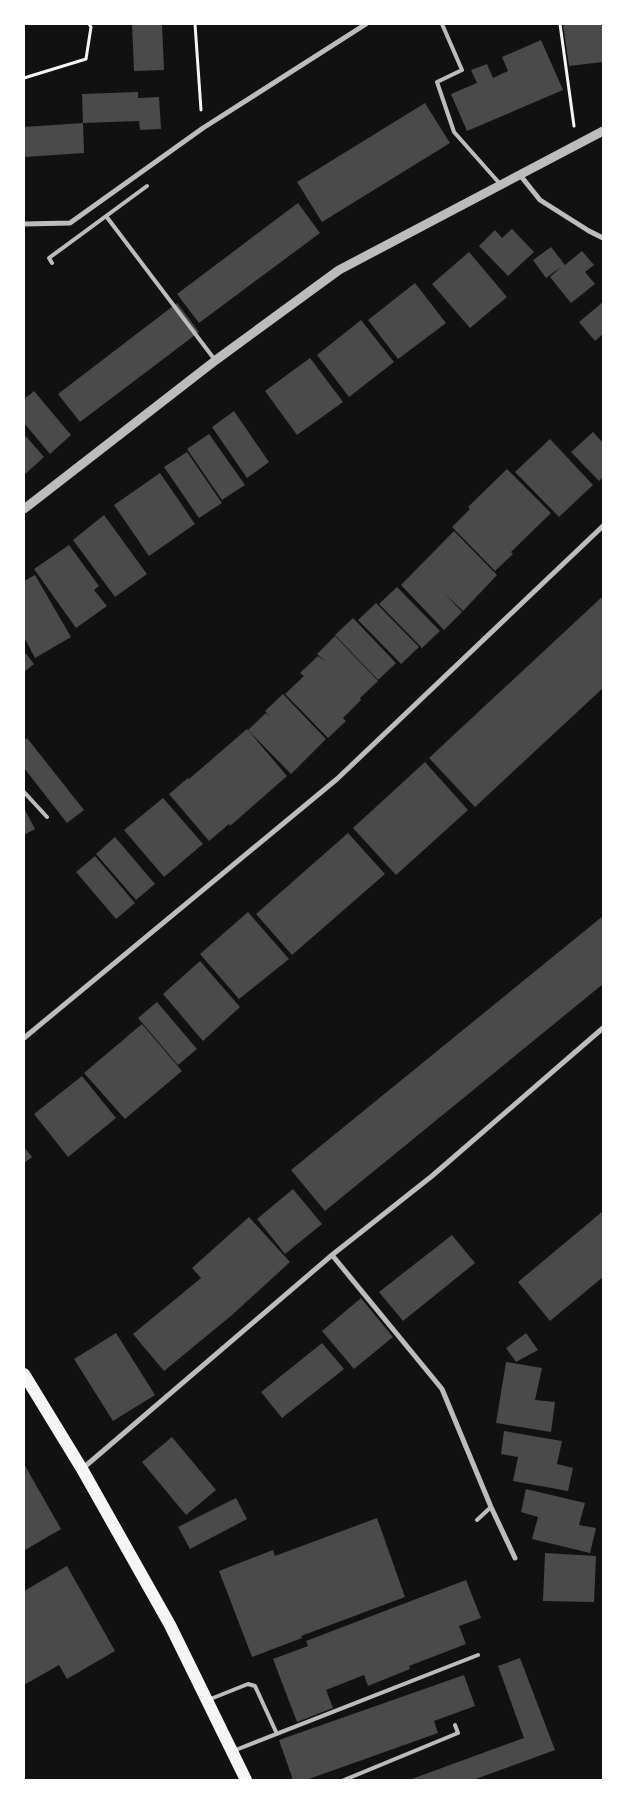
<svg xmlns="http://www.w3.org/2000/svg" width="627" height="1804" viewBox="0 0 627 1804" font-family="Figtree,sans-serif">
  <style>
    .building { fill: #4a4a4a }
    .lines { fill: none; stroke-linecap: round; stroke-linejoin: round }
    .path { stroke: #f5f5f5; stroke-width: 3 }
    .service { stroke: #bcbcbc; stroke-width: 4 }
    .minor { stroke: #bcbcbc; stroke-width: 5 }
    .tertiary { stroke: #bcbcbc; stroke-width: 9 }
    .primary { stroke: #f5f5f5; stroke-width: 12 }
  </style>
  <rect width="100%" height="100%" fill="#111"/>
  <path class="building" d="M132,24H162L164,70L134,71Z
    M563,24H603V62L569,66Z
    M541,40L563,90L467,131L451,94L477,83L471,70L487,64L493,78L508,71L502,57Z
    M138,92V98L159,97L161,129L140,130L139,121L83,123L82,94Z
    M425,103L450,143L322,222L297,182Z
    M83,123L84,153L24,157V127Z
    M298,203L320,233L199,323L177,294Z
    M512,229L534,252L508,276L479,246L495,230L502,238Z
    M551,247L565,265L582,251L594,265L585,272L595,284L571,303L550,277L561,267L546,278L533,260Z
    M469,252L507,297L470,328L432,284Z
    M415,283L446,323L398,359L368,320Z
    M603,302V334L595,341L579,322Z
    M177,303L199,332L80,422L58,394Z
    M361,320L394,362L349,397L317,355Z
    M310,358L343,402L297,435L265,391Z
    M34,391L71,435L50,454L24,423V399Z
    M234,411L269,462L247,478L212,427Z
    M593,432L603,443V477L599,481L571,452Z
    M24,434L44,457L24,475Z
    M209,434L245,485L222,500L187,449Z
    M550,439L593,485L559,517L515,472Z
    M187,452L222,503L199,518L164,467Z
    M507,469L551,513L511,552L513,554L495,571L452,527L470,509L468,507Z
    M160,473L195,524L149,556L114,505Z
    M104,515L147,574L115,597L73,540Z
    M454,531L497,575L463,611L445,594L462,612L444,630L401,585Z
    M69,545L99,586L94,590L107,606L76,628L34,569Z
    M35,575L71,637L35,658L24,637V581Z
    M397,587L440,631L422,648L379,604Z
    M603,596V688L475,807L429,758Z
    M376,603L419,647L401,664L358,620Z
    M353,618L396,663L378,680L335,635Z
    M335,636L378,681L360,698L361,700L343,718L346,721L328,738L285,694L304,676L300,673L318,656L326,662L317,654Z
    M24,651L34,664L24,672Z
    M283,694L326,739L291,774L248,730L266,713L271,717L265,711Z
    M247,729L287,776L230,826L229,824L209,841L169,794L188,778L189,779Z
    M27,738L84,810L67,823L24,768V741Z
    M425,762L468,810L396,875L353,828Z
    M163,798L203,844L164,877L124,830Z
    M24,808L35,829L24,835Z
    M348,833L385,874L292,955L256,914Z
    M115,837L155,884L136,900L96,854Z
    M95,856L135,903L116,919L76,872Z
    M248,912L289,959L239,999L200,954Z
    M603,916V984L325,1211L291,1170Z
    M200,961L240,1007L203,1041L163,994Z
    M157,1002L197,1049L178,1065L138,1018Z
    M142,1024L182,1071L125,1119L84,1073Z
    M82,1076L116,1118L68,1157L34,1114Z
    M24,1147L32,1157L24,1163Z
    M293,1189L322,1224L285,1254L257,1219Z
    M603,1211V1277L550,1321L518,1282Z
    M249,1217L290,1262L232,1315L164,1371L133,1334L201,1278L192,1268Z
    M452,1235L475,1263L403,1321L379,1292Z
    M361,1298L393,1337L354,1369L322,1331Z
    M116,1333L155,1395L113,1421L74,1359Z
    M526,1333L538,1350L516,1362L506,1348Z
    M322,1343L344,1369L282,1418L261,1392Z
    M506,1362L542,1368L535,1400L555,1402L551,1432L496,1423Z
    M504,1431L562,1441L557,1464L573,1468L568,1491L513,1481L518,1457L501,1454Z
    M172,1437L216,1490L186,1515L142,1462Z
    M24,1464L61,1529L25,1550L24,1548Z
    M526,1489L585,1503L579,1525L596,1528L590,1553L532,1539L538,1517L521,1512Z
    M236,1498L247,1519L190,1549L178,1527Z
    M377,1518L405,1597L301,1636L302,1638L252,1657L219,1571L273,1550L275,1556Z
    M545,1553L596,1556L594,1602L543,1601Z
    M67,1566L115,1651L67,1679L59,1665L24,1685V1591Z
    M466,1580L481,1618L459,1626L466,1644L409,1666L410,1669L368,1686L364,1675L326,1690L333,1708L297,1722L273,1659L308,1646L306,1641Z
    M520,1658L555,1750L473,1780H409L524,1738L498,1666Z
    M464,1675L475,1706L434,1721L438,1733L306,1780H293L279,1740Z"/>
  <g class="lines">
    <path class="path" d="M195,24L201,110
      M560,24L574,126
      M24,78L86,59L91,27L89,24"/>
    <path class="service" d="M442,24L462,70L437,82L454,132L501,185
      M106,216L215,360
      M52,263L49,258L147,186
      M24,792L47,817
      M477,1520L491,1507
      M208,1700L248,1684L255,1686L277,1734
      M233,1751L478,1655
      M344,1780L458,1733L455,1725"/>
    <path class="minor" d="M520,175L540,200L589,231L603,238
      M24,224L70,223L203,128L366,24
      M24,1038L337,779L603,526
      M332,1255L442,1389L491,1507L515,1558
      M82,1469L332,1255L432,1176L603,1028"/>
    <path class="tertiary" d="M24,509L216,360L339,270L603,131"/>
    <path class="primary" d="M24,1374L82,1469L170,1625L246,1780"/>
  </g>
  <rect width="627" height="1804" fill="none" stroke="#ffffff" stroke-width="50"/>
</svg>
